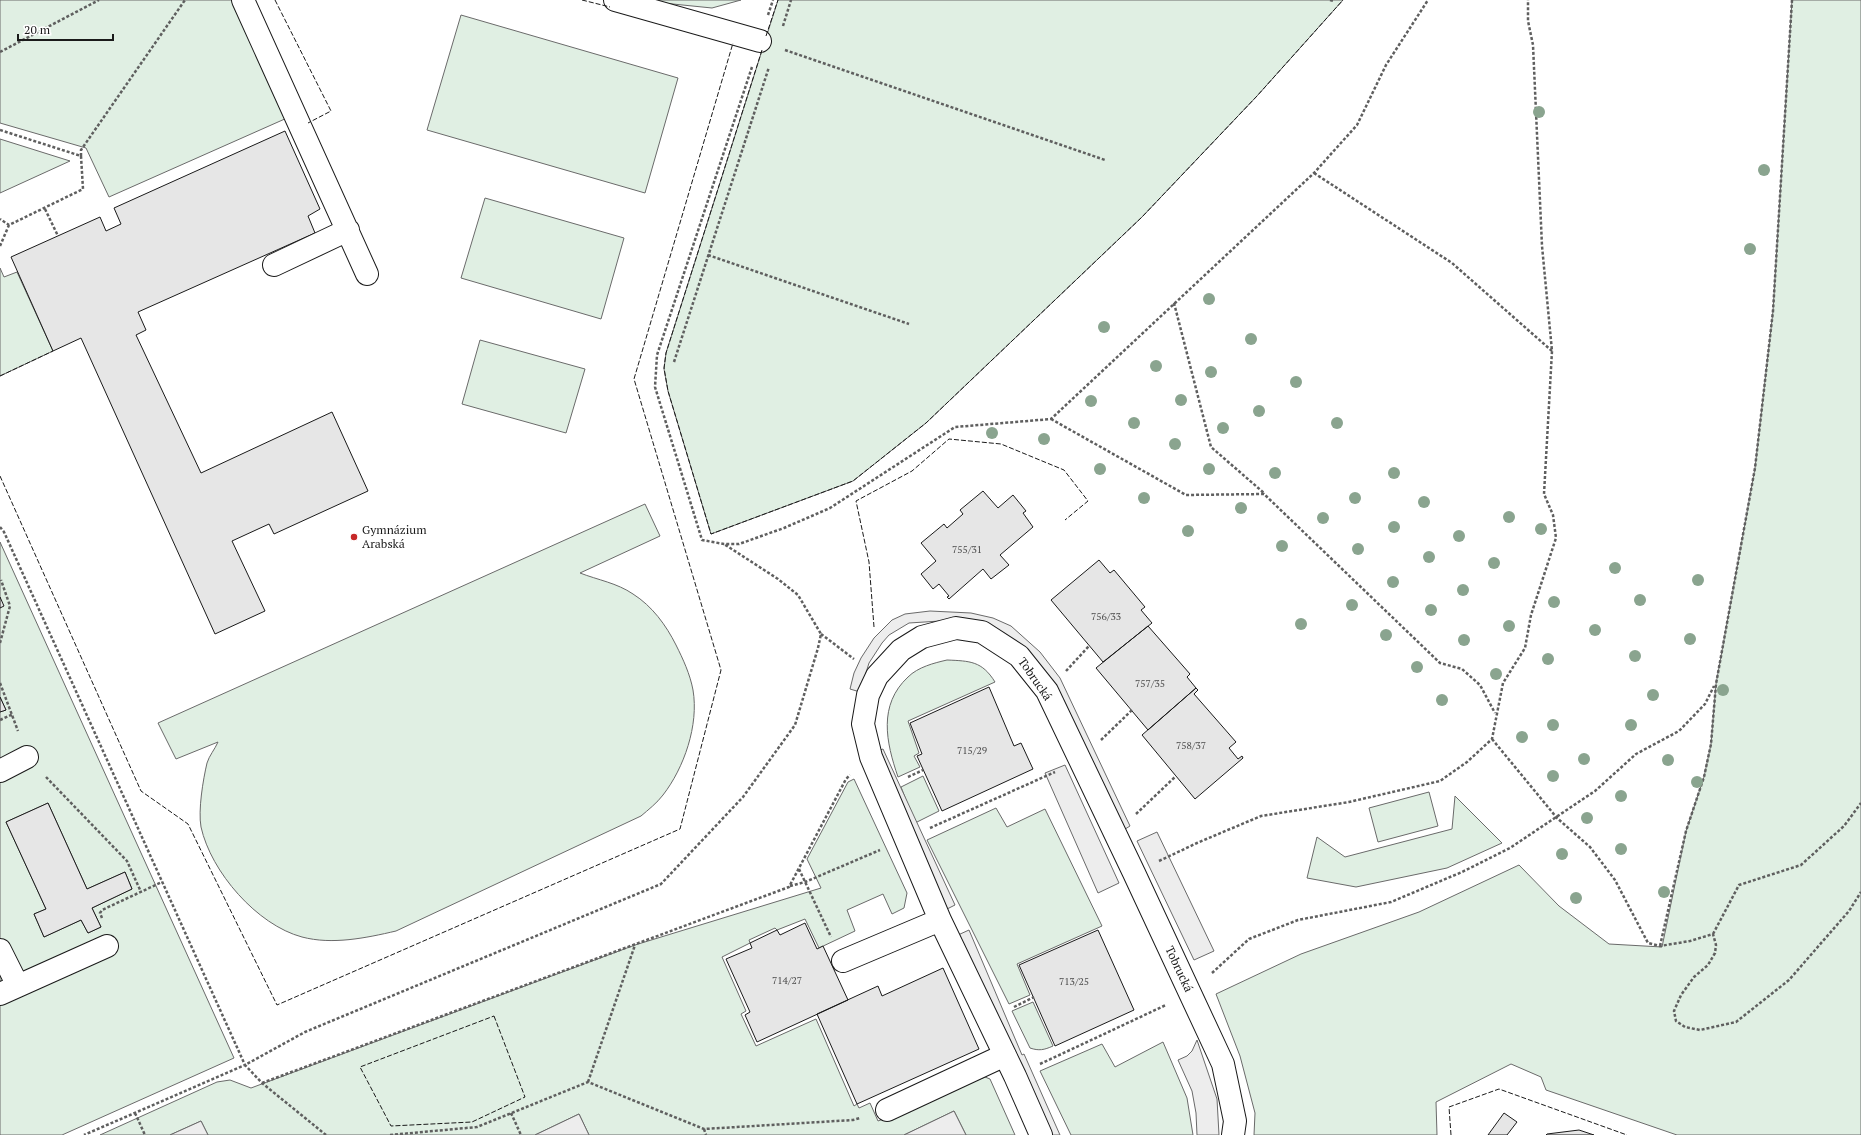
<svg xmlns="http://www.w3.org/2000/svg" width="1861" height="1135" viewBox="0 0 1861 1135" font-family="'PT Serif',serif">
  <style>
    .green { fill: #e0efe3; stroke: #6a6a6a; fill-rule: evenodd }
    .parking { fill: #ededed; stroke: #6a6a6a }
    .building { fill: #e6e6e6; stroke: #1a1a1a }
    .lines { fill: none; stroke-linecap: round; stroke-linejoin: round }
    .minor-casing { stroke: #1a1a1a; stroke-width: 24 }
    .path { stroke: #5f5f5f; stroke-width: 2.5; stroke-dasharray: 3 2; stroke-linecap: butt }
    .minor { stroke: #fff; stroke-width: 22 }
    .fence { stroke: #1a1a1a; stroke-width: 1; stroke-dasharray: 5 2; stroke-linecap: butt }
    .tree { fill: #8aa48f }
    .poi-dot { fill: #c62828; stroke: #fff; stroke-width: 1.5 }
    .labels { text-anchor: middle; stroke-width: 3; stroke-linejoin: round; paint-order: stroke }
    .number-label { font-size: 10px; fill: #4d4d4d }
    .poi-label { font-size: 12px; fill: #1a1a1a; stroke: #fff; text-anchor: start }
    .street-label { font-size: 12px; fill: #1a1a1a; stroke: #fff }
  </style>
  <rect width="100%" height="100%" fill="#fff"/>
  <path class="green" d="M0,0H233L287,118L109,197L86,148L0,123Z
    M653,0H741L712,8L663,3Z
    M778,0H1343L1257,96L1142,217L926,423L853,481L711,534L668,391L664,369L666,353Z
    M1792,0H1861V1135H1677L1546,1090L1541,1077L1511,1064L1436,1102L1437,1135H1254L1255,1113L1240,1056L1216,994L1301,954L1419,912L1519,865L1559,906L1609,944L1662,947L1686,831L1704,777L1711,744L1716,684L1755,468L1773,311Z
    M461,15L678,78L645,193L427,130Z
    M0,139L70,161L0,193Z
    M485,198L624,238L601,319L461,278Z
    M0,268L4,277L17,272L53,351L0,376Z
    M480,340L585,369L566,433L462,404Z
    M645,504L660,536L580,573C598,580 617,583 633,594C652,606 666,625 676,645C683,659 690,674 693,690C699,725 684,768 663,795C657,803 648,810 641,816L396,931C366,938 332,945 302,937C257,925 211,872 201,827C198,810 203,780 207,763C209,756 215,749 218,742L176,759L158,723Z
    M0,542L234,1058L62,1135H0V712L6,710L0,697ZM48,803L87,889L125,872L132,889L92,908L101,927L88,933L81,920L44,937L34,914L46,909L6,822Z
    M947,660C970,661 982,661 995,682L908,721L919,753L914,756L920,767L898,777C886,742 878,705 908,677C918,667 934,663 947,660Z
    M923,776L939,811L915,823L901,787Z
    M854,779L907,893L904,908L892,914L883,894L847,910L855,931L819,948L805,919L777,930L775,928L749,940L750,943L722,957L746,1011L741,1014L756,1046L816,1019L854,1106L857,1104L859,1108L870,1103L878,1121L985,1077L990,1079L1015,1135H966L954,1111L904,1135H589L579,1114L535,1135H208L201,1121L170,1135H100L217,1082L230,1080L251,1088L635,945L821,888L807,859L848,782Z
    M1429,792L1438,826L1378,842L1369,808Z
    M1455,796L1502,843L1447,868L1356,887L1307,878L1317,837L1345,857L1452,829Z
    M996,808L1007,827L1045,809L1102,926L1017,964L1030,995L1009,1004L927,840Z
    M1033,1002L1053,1046C1044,1050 1039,1051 1030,1048L1012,1011Z
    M1163,1042L1187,1098L1193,1135H1071L1040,1071L1102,1044L1115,1067Z"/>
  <path class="parking" d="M930,611L971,613L993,618L1011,626L1040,652L1060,678L1130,826L1122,831L1034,660L1004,633L983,625L969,623L940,621L909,623L889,635L882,643L869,663L860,692L850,689L854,673L861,658L874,638L892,620L905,614Z
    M883,749L955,905L945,910L874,752Z
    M1065,765L1119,883L1098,893L1045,773Z
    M1157,832L1214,951L1194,960L1137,841Z
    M969,930L1022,1055L1024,1054L1060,1135H1050L958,935Z
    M1197,1040L1217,1099L1219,1135H1197L1196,1113L1192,1091L1178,1060L1187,1056L1192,1051Z
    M954,1111L966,1135H904Z
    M579,1114L589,1135H535Z
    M201,1121L208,1135H170Z"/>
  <path class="building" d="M285,131L320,209L308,216L315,233L138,312L146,330L136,335L201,473L332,412L368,491L274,534L269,524L232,541L265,611L215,634L81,338L53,351L11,257L100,217L106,231L121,224L114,208Z
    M983,491L998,508L1013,495L1026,511L1023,513L1033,527L1000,555L1009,565L991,579L983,569L949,599L947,597L949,596L939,584L933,589L921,574L936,561L921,543L944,524L947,528L963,514L960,510Z
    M1099,560L1110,573L1114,570L1145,607L1141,610L1152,623L1103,662L1051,600Z
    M0,597L4,606L0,608Z
    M1148,626L1190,674L1187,677L1196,688L1148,730L1096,668Z
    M989,687L1014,746L1021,743L1033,769L942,811L917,756L922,754L910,723Z
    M1196,688L1198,690L1194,694L1236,742L1229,748L1238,759L1242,756L1243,758L1195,799L1142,735Z
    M0,697L6,710L0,712Z
    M48,803L87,889L125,872L132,889L92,908L101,927L88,933L81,920L44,937L34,914L46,909L6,822Z
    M805,923L817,949L823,946L848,1000L757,1042L745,1015L750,1012L726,959L752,948L750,943L777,930L780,935Z
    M1098,930L1134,1010L1055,1046L1019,965Z
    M943,968L979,1049L857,1104L817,1014L878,986L882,996Z
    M1504,1113L1517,1122L1507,1135H1488Z
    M1579,1130L1594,1135H1546L1547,1134Z"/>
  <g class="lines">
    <defs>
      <path id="minor" d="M243,0L367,274
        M615,0L760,41
        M274,265L348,230
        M0,771L27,757
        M0,950L18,986
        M843,961L940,920
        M0,994L107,946
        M887,1110L1005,1055
        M1041,1135L1015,1076L940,920L871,757L863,724L868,695L877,676L901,650L922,637L956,628L982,632L1019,656L1047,691L1134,873L1223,1064L1235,1121L1233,1135"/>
    </defs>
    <use href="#minor" class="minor-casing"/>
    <path class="path" d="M1330,0L1334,1
      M768,15L773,0
      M783,26L791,0
      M785,50L1105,160
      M0,52L99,0
      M752,67L657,355L655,387L702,540L724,544H739L784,528L830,508L955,427L1051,419L1314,173L1357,125L1386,65L1428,0
      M0,130L81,156L83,189L9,225L0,219
      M81,156V150L185,0
      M1314,173L1452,263L1552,351
      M45,209L58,236
      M0,246L9,225
      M708,255L909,324
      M1174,303L1211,447L1264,493
      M674,362L769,67
      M1051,419L1186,495L1264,494L1440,663L1462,669L1480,685L1495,713
      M0,527L4,532L245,1065L84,1135
      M821,634L854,659
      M0,643L10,606L1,580
      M1066,671L1089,646
      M0,683L18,731
      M0,720L13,714
      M1492,739L1557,818L1590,847L1615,880L1648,943L1660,946L1690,941L1713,934L1716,945L1715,953L1708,965L1694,977L1681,995L1674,1011L1676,1021L1685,1027L1700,1030L1736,1022L1789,980L1849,911L1861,892
      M1101,740L1132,710
      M46,777L127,861L141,892
      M908,777L923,770
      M1136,814L1176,776
      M930,828L1055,772
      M1159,861L1197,843L1261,816L1349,802L1440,781L1467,762L1492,739L1503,683L1525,648L1531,615L1556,538L1553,515L1544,494L1552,351L1542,246L1533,45L1528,21V0
      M799,869L831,937
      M790,886L805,882L880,850
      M102,918L100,913L102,910L162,882
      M1713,934L1739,885L1801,865L1844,826L1861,803
      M1660,946L1686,831L1704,777L1711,744L1716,684L1755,468L1773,311L1792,0
      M1212,973L1249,939L1298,920L1391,902L1462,872L1510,848L1595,791L1636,754L1679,731L1705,704L1714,686
      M1014,1007L1034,997
      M1040,1064L1166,1005
      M588,1082L635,945
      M262,1083L789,887L846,779L850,775
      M135,1113L145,1135
      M511,1113L521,1135
      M704,1129L706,1135
      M326,1135L262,1083L245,1065L305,1032L661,884L743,797L795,725L818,648L821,634L798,595L778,579L724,544
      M390,1135L477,1127L588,1082L704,1129L853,1120L860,1118"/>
    <use href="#minor" class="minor"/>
    <path class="fence" d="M275,0L331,111L308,123
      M582,0L610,7
      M766,36L778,0
      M762,50L666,353L664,368L668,391L711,534L853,481L926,423L1142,217L1257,96L1343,0
      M0,376L53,351
      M0,476L141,791L188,824L277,1005L680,829L721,670L634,379L733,43
      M874,627L869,562L856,501L912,471L949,439L1001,444L1064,470L1088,501L1065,520
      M494,1016L525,1097L472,1122L391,1126L360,1067Z
      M1451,1135L1449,1107L1499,1089L1627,1135"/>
  </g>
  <g class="tree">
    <circle cx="1539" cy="112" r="6"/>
    <circle cx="1764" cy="170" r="6"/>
    <circle cx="1750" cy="249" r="6"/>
    <circle cx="1209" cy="299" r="6"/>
    <circle cx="1104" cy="327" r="6"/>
    <circle cx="1251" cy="339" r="6"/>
    <circle cx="1156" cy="366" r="6"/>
    <circle cx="1211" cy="372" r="6"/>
    <circle cx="1296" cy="382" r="6"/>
    <circle cx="1181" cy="400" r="6"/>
    <circle cx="1091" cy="401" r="6"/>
    <circle cx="1259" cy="411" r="6"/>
    <circle cx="1134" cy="423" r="6"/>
    <circle cx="1337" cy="423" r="6"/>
    <circle cx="1223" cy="428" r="6"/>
    <circle cx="992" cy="433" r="6"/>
    <circle cx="1044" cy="439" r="6"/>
    <circle cx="1175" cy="444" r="6"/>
    <circle cx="1100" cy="469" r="6"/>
    <circle cx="1209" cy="469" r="6"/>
    <circle cx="1275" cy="473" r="6"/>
    <circle cx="1394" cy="473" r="6"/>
    <circle cx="1144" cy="498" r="6"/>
    <circle cx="1355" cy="498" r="6"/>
    <circle cx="1424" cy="502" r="6"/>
    <circle cx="1241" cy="508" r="6"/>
    <circle cx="1509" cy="517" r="6"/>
    <circle cx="1323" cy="518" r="6"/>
    <circle cx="1394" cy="527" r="6"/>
    <circle cx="1541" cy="529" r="6"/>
    <circle cx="1188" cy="531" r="6"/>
    <circle cx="1459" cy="536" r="6"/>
    <circle cx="1282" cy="546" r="6"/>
    <circle cx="1358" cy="549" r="6"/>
    <circle cx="1429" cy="557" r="6"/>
    <circle cx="1494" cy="563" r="6"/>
    <circle cx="1615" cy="568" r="6"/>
    <circle cx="1698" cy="580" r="6"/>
    <circle cx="1393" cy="582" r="6"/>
    <circle cx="1463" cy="590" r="6"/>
    <circle cx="1640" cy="600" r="6"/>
    <circle cx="1554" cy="602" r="6"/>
    <circle cx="1352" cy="605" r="6"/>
    <circle cx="1431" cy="610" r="6"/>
    <circle cx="1301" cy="624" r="6"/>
    <circle cx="1509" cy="626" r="6"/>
    <circle cx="1595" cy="630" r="6"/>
    <circle cx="1386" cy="635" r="6"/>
    <circle cx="1690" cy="639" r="6"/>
    <circle cx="1464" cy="640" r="6"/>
    <circle cx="1635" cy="656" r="6"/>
    <circle cx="1548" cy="659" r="6"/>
    <circle cx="1417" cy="667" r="6"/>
    <circle cx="1496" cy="674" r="6"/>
    <circle cx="1723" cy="690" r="6"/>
    <circle cx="1653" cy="695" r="6"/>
    <circle cx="1442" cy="700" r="6"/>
    <circle cx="1553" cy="725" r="6"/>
    <circle cx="1631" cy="725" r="6"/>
    <circle cx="1522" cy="737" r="6"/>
    <circle cx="1584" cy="759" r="6"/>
    <circle cx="1668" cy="760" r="6"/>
    <circle cx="1553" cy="776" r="6"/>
    <circle cx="1697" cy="782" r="6"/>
    <circle cx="1621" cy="796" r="6"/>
    <circle cx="1587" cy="818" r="6"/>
    <circle cx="1621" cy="849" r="6"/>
    <circle cx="1562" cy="854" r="6"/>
    <circle cx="1664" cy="892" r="6"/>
    <circle cx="1576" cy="898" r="6"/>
  </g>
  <circle class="poi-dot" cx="354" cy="537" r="4"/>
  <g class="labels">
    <g class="number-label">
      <text x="967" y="553">755/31</text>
      <text x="1106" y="620">756/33</text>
      <text x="1150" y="687">757/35</text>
      <text x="1191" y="749">758/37</text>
      <text x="972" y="754">715/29</text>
      <text x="787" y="984">714/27</text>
      <text x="1074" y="985">713/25</text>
    </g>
    <g class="poi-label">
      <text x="362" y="534">Gymnázium<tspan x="362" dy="14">Arabská</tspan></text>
    </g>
    <g class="street-label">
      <text transform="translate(1035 679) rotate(55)" y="4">Tobrucká</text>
      <text transform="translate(1179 969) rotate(65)" y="4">Tobrucká</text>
    </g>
  </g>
  <path d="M18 34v6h95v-6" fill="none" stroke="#1a1a1a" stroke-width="2"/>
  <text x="24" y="34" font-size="12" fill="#1a1a1a" stroke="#ffffff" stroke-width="3" paint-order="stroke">20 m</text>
</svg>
